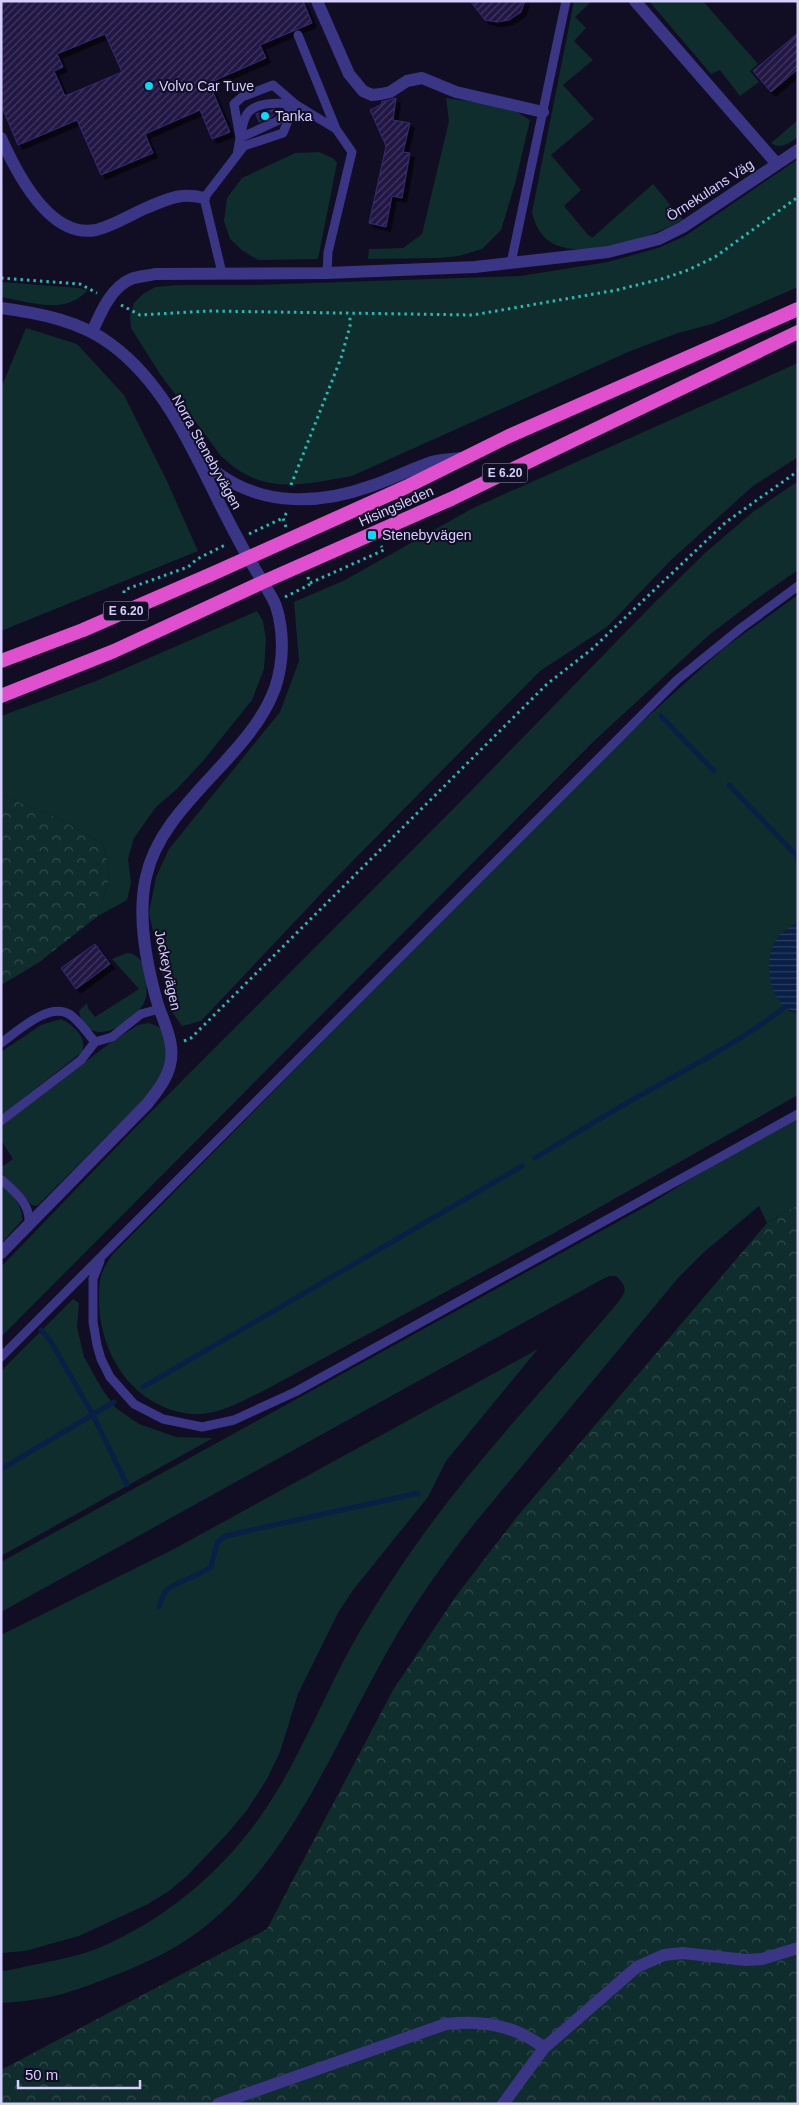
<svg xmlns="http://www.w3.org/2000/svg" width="799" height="2105" viewBox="0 0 799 2105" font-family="Helvetica,sans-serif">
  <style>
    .grass { fill: #0f2d2d }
    .forest { fill: url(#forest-crowns) }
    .water { fill: url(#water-rules) }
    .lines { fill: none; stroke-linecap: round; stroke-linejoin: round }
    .stream { stroke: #091f45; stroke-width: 5 }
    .building { fill: url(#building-hatch); stroke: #382972; fill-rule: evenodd; filter: url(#shadow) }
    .path { stroke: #28b9b2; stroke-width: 3; stroke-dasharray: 2.5 4; stroke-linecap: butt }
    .service { stroke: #3a3584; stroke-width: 9 }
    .minor { stroke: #3a3584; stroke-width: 12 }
    .trunk { stroke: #e050ce; stroke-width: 14 }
    .poi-dot { fill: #00ddfa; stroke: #110d23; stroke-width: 2 }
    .labels { text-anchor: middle; stroke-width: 4; stroke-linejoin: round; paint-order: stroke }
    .shield { fill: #110d23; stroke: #9a95bd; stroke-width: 1 }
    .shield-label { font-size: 12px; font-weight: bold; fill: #d5cfff }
    .poi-label { font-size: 14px; fill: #d5cfff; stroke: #110d23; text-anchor: start }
    .street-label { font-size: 14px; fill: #d5cfff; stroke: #110d23 }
  </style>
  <defs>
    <pattern id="forest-crowns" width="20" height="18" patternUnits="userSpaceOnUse" patternTransform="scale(1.25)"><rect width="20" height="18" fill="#0f2d2d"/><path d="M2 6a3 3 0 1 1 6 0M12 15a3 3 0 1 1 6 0" fill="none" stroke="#314a4c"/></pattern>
    <pattern id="water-rules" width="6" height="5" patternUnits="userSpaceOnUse" patternTransform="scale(1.25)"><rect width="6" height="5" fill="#091f45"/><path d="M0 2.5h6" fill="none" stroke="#2c3e61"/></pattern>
    <pattern id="building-hatch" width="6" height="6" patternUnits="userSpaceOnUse" patternTransform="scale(1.25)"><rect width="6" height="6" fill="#221845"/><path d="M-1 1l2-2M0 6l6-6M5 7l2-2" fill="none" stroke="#413961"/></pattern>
    <filter id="shadow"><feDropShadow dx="4.5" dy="4.5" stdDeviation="0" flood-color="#0009"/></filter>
  </defs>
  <rect width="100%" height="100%" fill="#110d23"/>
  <path class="grass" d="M574,1H592L575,17L586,28L574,41L593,60L563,85L594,119L551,155L581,190L564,206L589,236L593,237L653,184L683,220C655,234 639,240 608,246C574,252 541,253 532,212Z
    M649,1H703L758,64L750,71L759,82L740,96L720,70L711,74Z
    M446,98L509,107L530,120L515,184L501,230L482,249L459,256L438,258L368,259L369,249L403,248L422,234L449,121Z
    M798,120V137C789,143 781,150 771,143Z
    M319,152L333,158L337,163L318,259L258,260L243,251L230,239L224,221L227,198L242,178L295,153Z
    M798,159V287L712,324L678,333L628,352L352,476C301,485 262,496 221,456L160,374L131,328L130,316L134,303L143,294L155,287L178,285H255L520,276L608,262L658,248L685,236Z
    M1,282L79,288L88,290C64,316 32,302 1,297Z
    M26,328L77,344L124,395L166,479L198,551L1,631V388Z
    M798,363V457L753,486L671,560L607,627L540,671L333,881L201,1021L182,1026L170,1009L149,913L156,877L169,849L280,712L299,661L294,602L345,580L473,508Z
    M798,481V570L755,600L709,635L594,741L1,1337V1267L133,1130L465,797L655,602L705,553L753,512Z
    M798,595V923L791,926L789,1011L798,1013V1095L554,1233L267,1389C242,1401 213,1419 184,1413C131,1403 101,1354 99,1304C99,1280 99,1273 113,1254L614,747L724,648Z
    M257,611L263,621L266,640L264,669L252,700L203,761L177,789L156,807L134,838L128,859L131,883L127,900L98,916L108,883L109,869L103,844L58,818L1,795V716L96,681Z
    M127,953C138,954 142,960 144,970C145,979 148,988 146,997C140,1023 85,1053 79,1011L87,1003L88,1008L95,1017L139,989L112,959Z
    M61,1019C73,1025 88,1037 82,1052L1,1116V1052L41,1025Z
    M149,1023L159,1027L163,1033L166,1051L163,1072L147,1096L37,1206L32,1205L1,1172V1167L13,1159L1,1140V1126L110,1043L138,1025Z
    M798,1117V1205L767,1223L759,1206L703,1253L678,1278L474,1524C442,1565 412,1607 387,1652C332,1749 289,1863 198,1932C174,1950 146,1963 118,1974C93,1984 65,1995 39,1999C26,2001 14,2002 1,2003V1971C14,1970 26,1966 38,1964C62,1959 88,1954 110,1943C170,1915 222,1871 260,1817C294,1769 317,1712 344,1660C363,1624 385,1590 408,1556C469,1467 545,1388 615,1306C625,1293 630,1289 616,1276H609L599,1281L1,1612V1562L650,1204L692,1178Z
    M1,1183C11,1195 23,1204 22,1220L1,1244Z
    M73,1299L79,1303L77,1327L84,1357L102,1389L116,1408L139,1424L176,1437L213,1438L1,1556V1371Z
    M538,1349L446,1461L428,1497L353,1590L338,1613L298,1694L280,1752L267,1779L247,1810L228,1833L187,1876L169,1891L148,1904L79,1936L25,1951L1,1953V1635L174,1549Z"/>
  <path class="forest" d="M1,795L58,818L103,844L109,869L108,883L98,916L38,963L1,985Z
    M798,1205V2104H1V2070L267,1929L393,1690L456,1596L516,1518L767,1223Z"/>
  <path class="water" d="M798,923V1013C769,1006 762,963 776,940C780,933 791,926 798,923Z"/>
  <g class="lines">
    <path class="stream" d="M661,716L714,771
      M729,785L798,857
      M535,1158C570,1137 605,1115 641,1095C690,1067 740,1042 785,1007
      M41,1330L50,1340L93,1415L127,1485
      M143,1387L522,1166
      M1,1469L114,1402
      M159,1607C161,1603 162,1596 165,1592C170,1584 201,1575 211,1567L217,1543L225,1536L418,1493"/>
  </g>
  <path class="building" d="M1,1H303L312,23L260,45L266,58L209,83L230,132L212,139L200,110L145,134L153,153L101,175L77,120L18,145L1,105ZM105,34L122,72L65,96L54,71L63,67L57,54Z
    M470,1H525L521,12L509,20L497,22L485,20Z
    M798,33V69L771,92L753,71Z
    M396,98L393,120L410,123L403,152L410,153L402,198L392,196L386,227L369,223L386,146L370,110L382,104L381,102Z
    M275,109L276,113L273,116L259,122L256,114Z
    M95,944L110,964L76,989L61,968Z"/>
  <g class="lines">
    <path class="path" d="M1,278L80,284L97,293
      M121,305L140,315L209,311L473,315L617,290L665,278L688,270L715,257L798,197
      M291,485L341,358L350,326V314
      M286,527L283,518L288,511
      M249,534L283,518
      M310,583L384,550L381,546
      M124,593V590L188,567L197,559L225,545
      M285,597L309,585L308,576
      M184,1041L191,1038L547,684L592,649L726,522L798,471"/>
    <path class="service" d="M298,35L336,129
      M241,134C242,129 243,123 245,118C252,100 280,103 295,104
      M240,138L234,104L242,97L273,85L295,104
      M237,155L240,138L277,121L295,104L336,129L352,152L328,252L327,273
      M511,263L566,1
      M222,273L204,198L244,146L283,133L294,106
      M1,1043C17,1032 48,1002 69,1014C79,1020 87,1033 95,1042L112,1037L141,1014L159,1009
      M1,1121L81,1060L95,1042
      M1,1179C14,1191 31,1204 29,1224
      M100,1261L93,1279V1322L97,1345L101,1359L110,1377L134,1404L163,1419L202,1427L234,1420L295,1392L798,1114
      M1,1357L677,680L741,628L798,586"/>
    <path class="minor" d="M317,1L349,74L363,91L372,95L381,94L390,92L407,81L422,78L456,92L543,112
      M635,1L777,164
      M1,138C17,174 50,239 96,230C113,226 130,215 146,208C168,199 180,192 204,198
      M1,308C39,313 81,321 112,345C174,391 201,472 237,537C245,553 255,569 264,584C268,591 273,598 276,606C284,631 284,662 275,688C250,758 162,803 146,877C137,916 146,961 156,998C162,1021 176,1041 170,1065C167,1079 157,1091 148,1103L1,1253
      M92,332C100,314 111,287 131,279C139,276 147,276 155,274L327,273L475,267L608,252L659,239L683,227L798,150
      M197,453C204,460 211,468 219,474C265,507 321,504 371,486C392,479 411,469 432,462C441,459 452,459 462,458
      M218,2104L446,2024C482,2020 516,2025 544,2048
      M503,2104L544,2048L637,1967L664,1955L683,1953L746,1960L762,1959L798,1948"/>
    <path class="trunk" d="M1,661L83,630L214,573L406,487L509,436L798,309
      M1,696L114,651L263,582L451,499L798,332"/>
  </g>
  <g class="poi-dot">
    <circle cx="149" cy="86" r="5"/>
    <circle cx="265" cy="116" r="5"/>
    <rect x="367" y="530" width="10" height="10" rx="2.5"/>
  </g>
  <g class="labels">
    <g class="shield">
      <rect x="482.5" y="463.5" width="45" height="19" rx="4"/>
      <rect x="103.5" y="601.5" width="45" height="19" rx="4"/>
    </g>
    <g class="shield-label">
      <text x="505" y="477">E 6.20</text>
      <text x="126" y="615">E 6.20</text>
    </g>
    <g class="poi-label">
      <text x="159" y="91">Volvo Car Tuve</text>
      <text x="275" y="121">Tanka</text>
      <text x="382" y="540">Stenebyvägen</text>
    </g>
    <g class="street-label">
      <text transform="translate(710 190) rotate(-33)" y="5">Örnekulans Väg</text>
      <text transform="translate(207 452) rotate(61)" y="5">Norra Stenebyvägen</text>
      <text transform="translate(396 506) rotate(-24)" y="5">Hisingsleden</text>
      <text transform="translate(168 970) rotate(78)" y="5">Jockeyvägen</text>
    </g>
  </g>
  <rect width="799" height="2105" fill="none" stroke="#d5cfff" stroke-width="5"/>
  <path d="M18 2080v8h122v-8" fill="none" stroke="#d5cfff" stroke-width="2.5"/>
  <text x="25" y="2080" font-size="15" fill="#d5cfff" stroke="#110d23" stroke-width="4" paint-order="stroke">50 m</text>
</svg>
